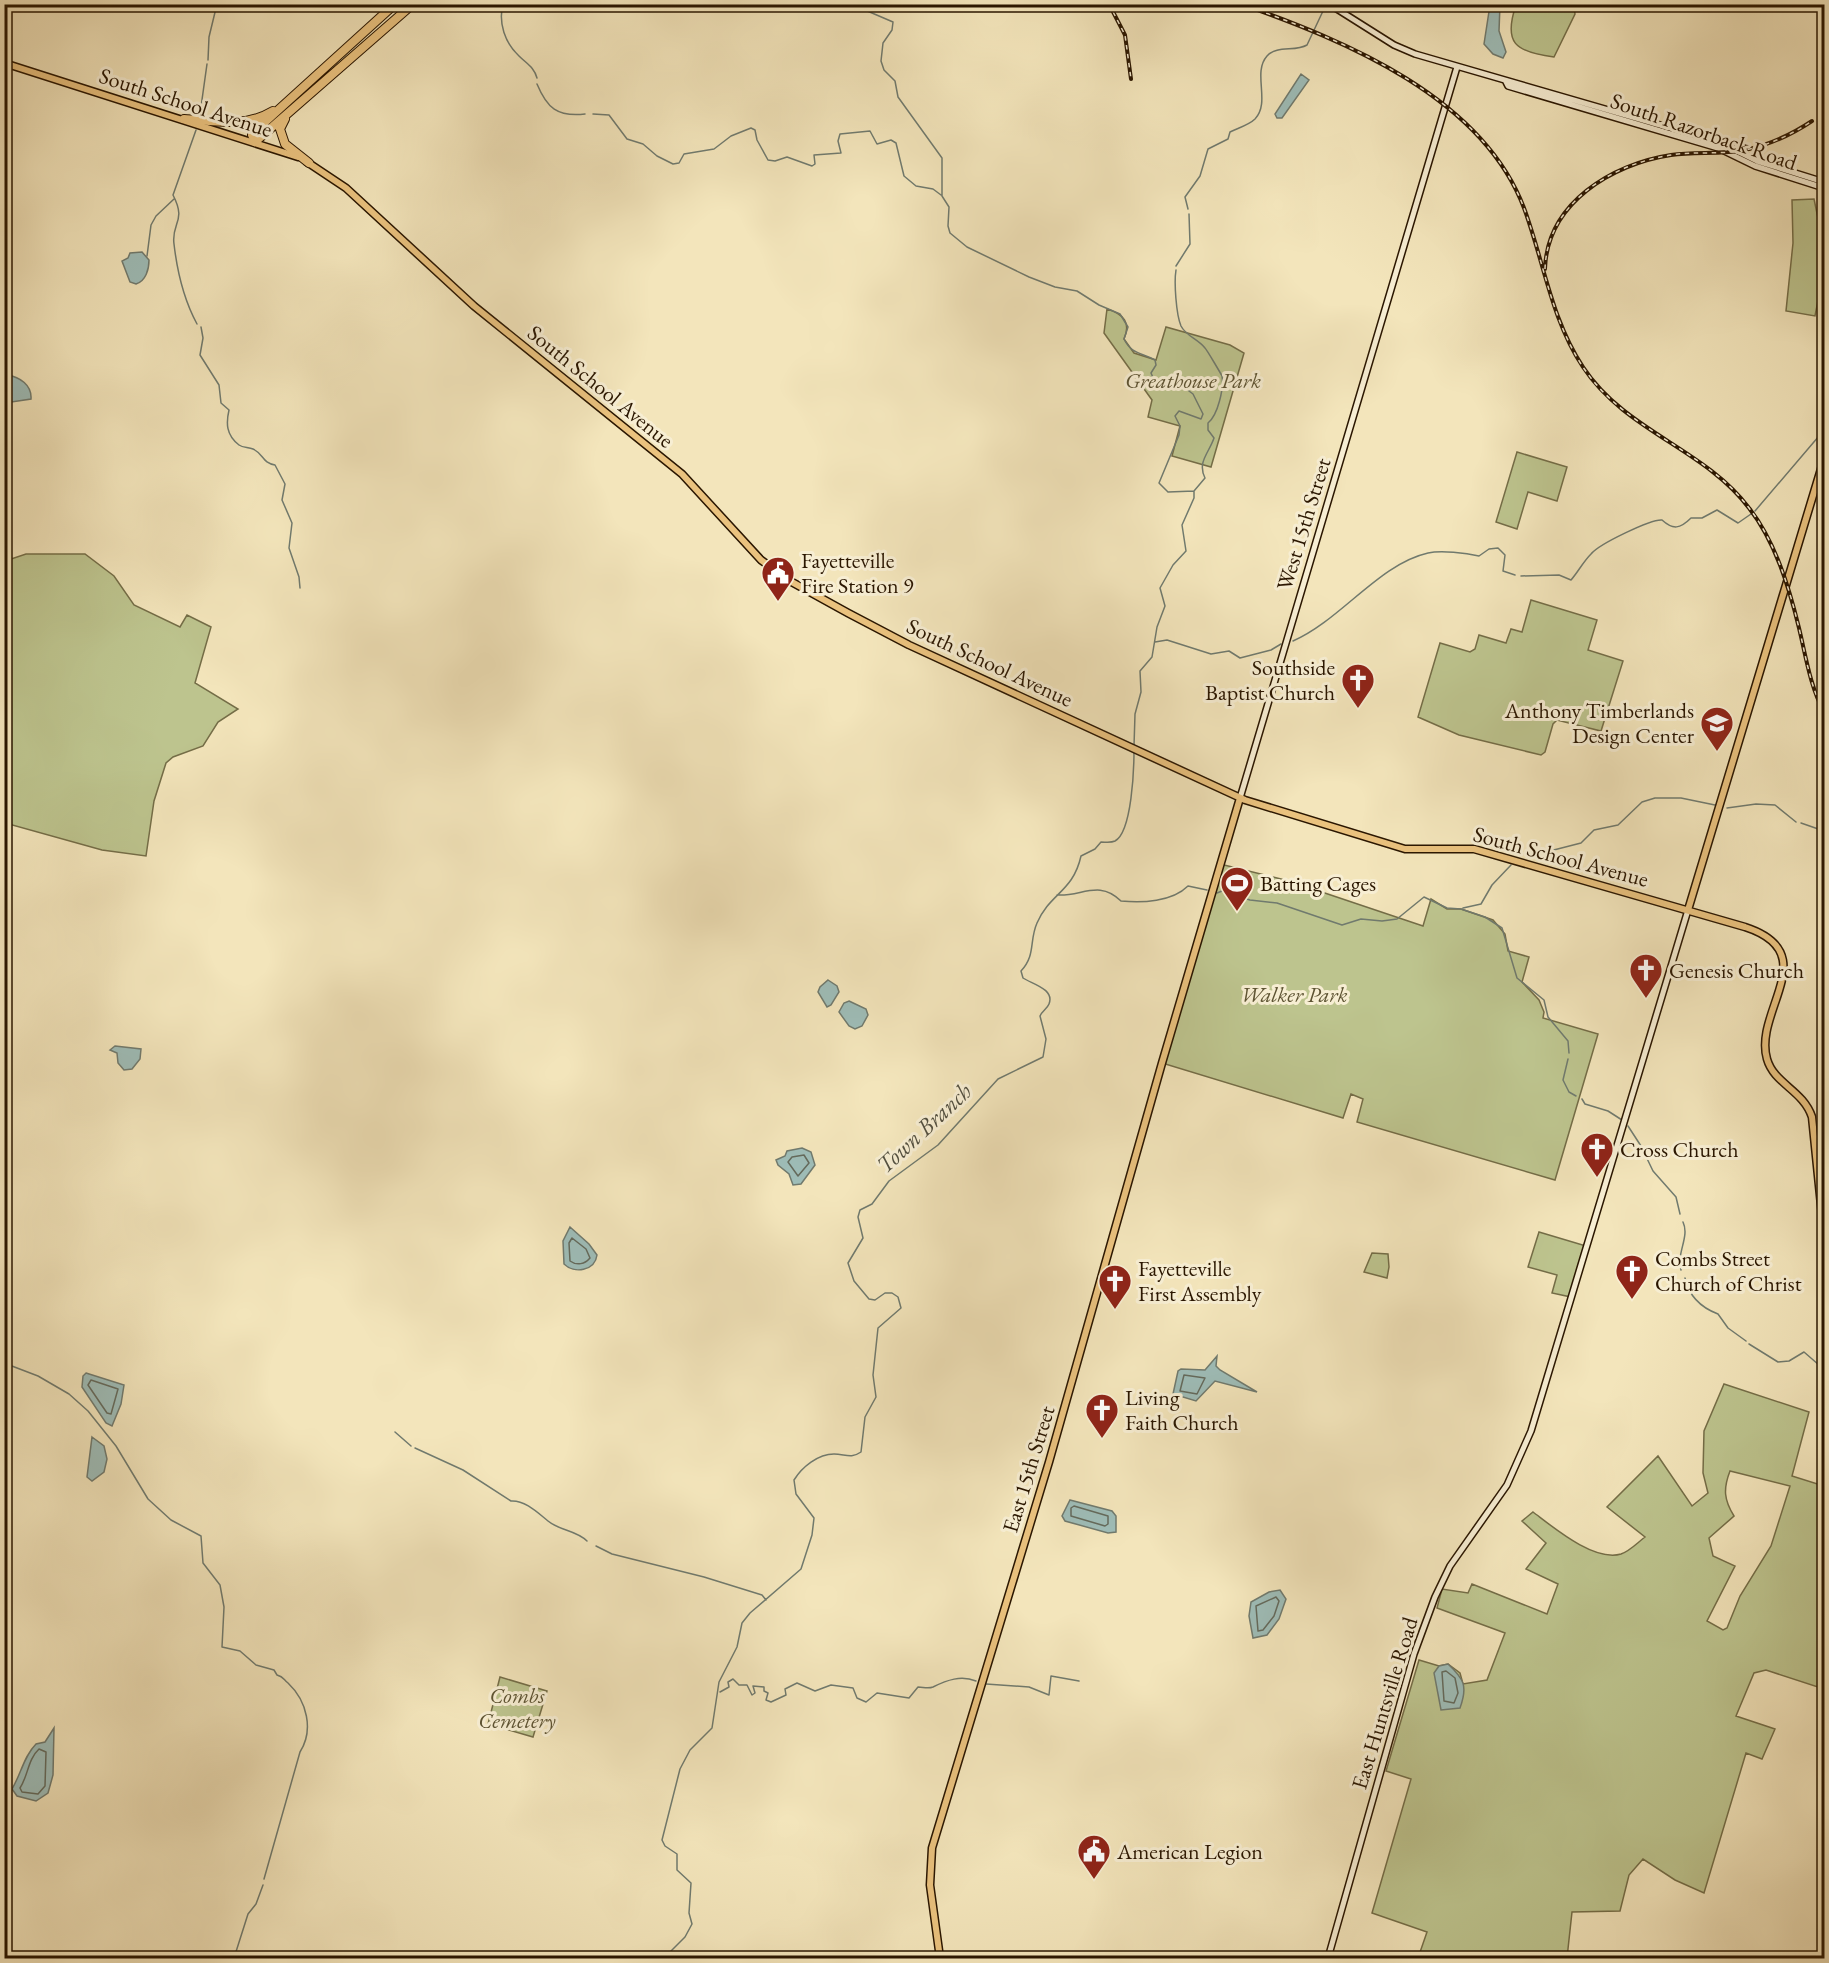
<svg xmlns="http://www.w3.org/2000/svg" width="1829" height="1963" viewBox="0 0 1829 1963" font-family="'EB Garamond',serif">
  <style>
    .green { fill: #bdc48e; stroke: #746d47; stroke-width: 1.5; fill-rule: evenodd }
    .water { fill: #9ebdb8; stroke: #707a6e; stroke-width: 1.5 }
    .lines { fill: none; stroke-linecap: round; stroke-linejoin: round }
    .shore { stroke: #646a5c; stroke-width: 1.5 }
    .stream { stroke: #707a6e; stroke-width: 1.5 }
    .secondary-casing { stroke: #2a1600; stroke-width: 8 }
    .primary-casing { stroke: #2a1600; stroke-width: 9 }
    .motorway-casing { stroke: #2a1600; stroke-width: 10 }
    .secondary { stroke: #f7eed3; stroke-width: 5 }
    .primary { stroke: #eac27e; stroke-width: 6 }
    .motorway { stroke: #eac27e; stroke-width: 8 }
    .rail-casing { stroke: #2a1600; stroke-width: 4 }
    .rail { stroke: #f7eed3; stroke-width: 1.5; stroke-dasharray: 4.5; stroke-linecap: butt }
    .labels { text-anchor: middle; stroke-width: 6; stroke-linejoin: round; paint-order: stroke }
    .street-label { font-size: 22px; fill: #2a1600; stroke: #f7eed3 }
    .park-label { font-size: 22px; font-style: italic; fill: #5d5332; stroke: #f7eed3 }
    .poi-label { font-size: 22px; fill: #2a1600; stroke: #f7eed3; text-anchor: start }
    .water-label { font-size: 24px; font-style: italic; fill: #535040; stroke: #f7eed3 }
  </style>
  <rect width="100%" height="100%" fill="#f3e5bb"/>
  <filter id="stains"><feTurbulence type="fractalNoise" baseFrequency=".00333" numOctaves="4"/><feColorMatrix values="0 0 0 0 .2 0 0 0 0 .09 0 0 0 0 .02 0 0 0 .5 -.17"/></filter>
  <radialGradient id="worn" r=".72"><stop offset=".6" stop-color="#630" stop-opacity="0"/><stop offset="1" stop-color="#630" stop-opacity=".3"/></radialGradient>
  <path class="green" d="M1574,5L1575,14L1554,57C1515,52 1503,43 1516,5Z
    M1814,199L1824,247V270L1815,316L1786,311L1793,243L1792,200Z
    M1107,309C1124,314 1131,323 1124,339L1134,353L1156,360L1166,327L1230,345L1244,353L1211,467L1172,456L1180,426L1148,417L1152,400L1104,333Z
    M1517,452L1567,467L1557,501L1528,492L1517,529L1496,522Z
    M26,554H85L114,576L134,605L180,627L187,615L211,627L195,683L238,709L218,722L203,746L173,757L166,763L154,801L146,856L102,850L5,823V561Z
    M1531,600L1597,620L1588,650L1623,661L1601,731L1557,720L1553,724L1545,752L1541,755L1459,735L1418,717L1440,643L1470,652L1475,649L1479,635L1506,643L1511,629L1522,632Z
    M1220,864L1289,881L1423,926L1431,899L1447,909H1461L1493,920L1505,934L1508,951L1529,957L1522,982L1539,1000L1544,1012L1543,1018L1598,1034L1555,1180L1357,1122L1363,1099L1351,1094L1343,1118L1162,1063Z
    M1539,1232L1586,1246L1571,1297L1552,1293L1557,1275L1528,1267Z
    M1372,1253L1388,1254L1389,1267L1387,1278L1364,1272Z
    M1724,1384L1809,1412L1792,1476L1824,1486V1689L1766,1670L1754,1673L1736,1716L1775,1729L1762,1759L1746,1753L1704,1893L1675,1880L1643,1859L1629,1875L1620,1911L1572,1912L1567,1958H1418L1427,1932L1372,1913L1411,1779L1386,1771L1419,1660L1439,1666L1448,1664L1460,1673L1463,1684L1487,1680L1505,1633L1437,1608L1442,1589L1468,1593L1472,1584L1547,1614L1558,1584L1526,1569L1546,1543L1522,1521L1533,1512C1553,1527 1594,1562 1621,1554C1630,1551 1637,1543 1645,1537L1607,1507L1658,1456L1692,1506L1708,1493L1703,1473L1704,1431ZM1730,1471L1790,1486L1771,1546L1740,1596L1727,1628L1723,1630L1707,1621L1735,1566L1713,1556L1709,1538L1734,1516C1724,1500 1723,1489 1730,1471Z
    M500,1677L547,1691L533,1737L488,1724Z"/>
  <path class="water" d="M1490,5H1500L1499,31L1506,52L1503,58L1493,54L1484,44Z
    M1301,74L1309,80L1282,118H1277L1275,114Z
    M142,252L149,260C149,269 146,281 136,284L130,282L122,261L128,258L130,253Z
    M7,375C20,377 32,385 31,399L5,403V377Z
    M828,980L837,986L839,992L831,1005L827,1007L818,992L820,987Z
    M849,1001L866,1009L868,1015L862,1026L855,1029L849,1026L839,1012L844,1003Z
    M115,1046L141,1049L140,1059L132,1069L124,1070L118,1063L117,1053L110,1050Z
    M802,1148L811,1152L815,1165L801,1184L793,1185L789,1174L778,1165L776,1160L785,1156L787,1151Z
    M570,1227L589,1244L597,1255C595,1271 574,1274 564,1264L563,1241Z
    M1217,1356L1216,1366L1220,1370L1257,1392L1215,1381L1196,1401L1173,1394L1178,1371L1181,1369L1205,1370Z
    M86,1373L124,1385L121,1404L112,1426L106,1423L82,1387L83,1376Z
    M92,1437L104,1446L107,1459L104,1472L92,1481L87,1477Z
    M1070,1500L1112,1511L1116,1516V1532L1108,1533L1065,1521L1062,1516Z
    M1280,1590L1286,1599L1279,1619L1267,1635L1253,1638L1249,1616L1251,1602L1269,1592Z
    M1448,1664C1464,1679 1468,1686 1460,1708L1441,1710L1434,1673L1439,1666Z
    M54,1728L53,1775L48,1793L36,1801L17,1796L12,1789C21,1774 24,1756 36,1744L45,1742Z"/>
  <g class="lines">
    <path class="shore" d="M804,1155L809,1163L798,1176L788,1162L792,1157Z
      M572,1238L586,1249L590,1258C585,1264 577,1266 570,1261L569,1243Z
      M1184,1375L1205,1378L1197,1394L1180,1391Z
      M91,1380L118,1389L111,1414L107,1413L88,1385Z
      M1074,1506L1108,1516V1524L1105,1526L1071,1516V1508Z
      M1276,1597L1279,1601L1274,1616L1263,1630L1258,1631L1256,1606Z
      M1442,1672L1446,1671L1455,1678L1458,1693L1454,1703L1444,1701Z
      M39,1749L46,1752L45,1786L38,1794L22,1792L20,1788C28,1776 28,1759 39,1749Z"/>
    <path class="stream" d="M503,4C498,23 505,43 519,56C527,64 534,67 537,78
      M851,4L893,22L892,30L883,43L881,61L884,70L895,81L898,97L942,158V196L949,207L948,226L950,233L967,247L1029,277L1055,287L1077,291L1099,305L1120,314L1128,327L1124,339C1132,355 1141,352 1155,360L1156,365L1151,373C1157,389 1164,384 1177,382L1193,394L1203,414L1201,419L1179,411L1175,416L1180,426L1179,435L1159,483L1168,492L1194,491
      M208,60L209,37L217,4
      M537,84C547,108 557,117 585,114
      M200,114L207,64
      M593,114L609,115L627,139L643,144L657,156L673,164L679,163L684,154L714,149L731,136L751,128L755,130L757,140L768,160L775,161L787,157L812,166L815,164L814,155L841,153L838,141L840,134L870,131L877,144L891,140L896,143L904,176L916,186L933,189L941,195
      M196,130L173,195C187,222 171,222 174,244C177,270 184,300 197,324
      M1188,209L1185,197L1200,176L1208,149L1228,139L1230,132C1238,128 1249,125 1255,119C1271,102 1252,73 1267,56C1277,45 1295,52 1307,45L1323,11
      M147,256L151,225L156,216L174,199
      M1176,266L1190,244L1189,214
      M201,327L203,338L200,355L219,385L221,403L229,410C226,423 226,435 239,445C243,448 248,447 253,449C264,454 262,463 275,465L285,484L282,500L292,523L289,548L299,577L300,588
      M1823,429L1824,426
      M1755,511L1819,436
      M1521,576L1559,575L1571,580C1578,572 1583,562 1591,554C1599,544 1651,519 1662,520C1673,530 1680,529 1691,518H1702L1717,510L1738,523L1751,514
      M1293,641C1341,620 1379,564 1428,553C1441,550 1466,553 1479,556L1489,549L1498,548L1505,555L1503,571L1515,575
      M1155,642L1167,640L1211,654L1229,651L1240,658L1271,650L1281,644
      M1134,746L1135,714L1141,692L1140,671L1152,657L1157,627L1165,606L1160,588L1173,565L1186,551L1182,525L1194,498V491L1205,478C1197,462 1209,453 1214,438L1208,430V423C1218,415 1224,388 1222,376C1221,374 1207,350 1205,348C1198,339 1186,336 1181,326C1176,314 1174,282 1176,270
      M1727,808L1756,804L1775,805L1796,822
      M1801,823L1824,831
      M1542,853L1581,843L1594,830L1618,825L1642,802L1655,798H1681L1715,805
      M1217,893L1222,891L1250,900L1277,903L1342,925L1361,919L1382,921L1397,919L1424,897L1447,908L1461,909L1485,917L1502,928L1517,978L1544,1000L1548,1017L1568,1041L1569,1053
      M1057,895C1081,897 1099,879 1121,901C1142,903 1172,902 1188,886L1207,890
      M1463,908L1481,904L1492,885L1511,865
      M1568,1059L1563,1080L1569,1092L1576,1096
      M1582,1099L1585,1104L1608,1111L1622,1120
      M1628,1126L1641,1146L1653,1171L1676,1197L1680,1214
      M1681,1270C1676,1253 1690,1237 1683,1222
      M1685,1278C1689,1296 1702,1308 1718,1314L1728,1328L1746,1341
      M1749,1344L1778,1362L1789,1361L1804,1352L1819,1365
      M4,1363L38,1376L69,1394L88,1411L116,1446L148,1499L171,1520L201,1536L203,1563L220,1585L224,1607L222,1647L240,1651L256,1665L274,1670L277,1675C284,1677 283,1679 288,1683C307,1701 314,1730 300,1752L264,1879
      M1823,1369H1824
      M395,1432L411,1446
      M415,1448L463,1470L511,1501C525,1500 538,1513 548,1521C560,1531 576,1530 587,1541
      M596,1546L612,1554L704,1577L762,1595L766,1600
      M986,1684L1029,1687L1049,1695L1051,1676L1079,1681
      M720,1692L729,1687L728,1682L733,1679L739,1685H747L752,1695L755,1693L753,1686L764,1687V1691L768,1693L766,1700L771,1702L786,1695L785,1689L797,1683L815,1691L831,1685L853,1688L857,1698L866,1702L877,1693L909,1698L918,1687C923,1687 928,1689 933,1687C947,1680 961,1675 976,1681
      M234,1958L248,1914L256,1904L263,1885
      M664,1958L685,1937L692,1924L689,1913L691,1883L677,1870V1854L665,1846L662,1840L680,1769L690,1750L712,1728L719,1682L737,1647L742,1623L750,1613L801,1569L812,1535L814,1518L796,1494L794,1480C802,1467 818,1454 834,1454C845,1454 851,1459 861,1452L865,1417L876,1397L873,1375L878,1328L901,1308L898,1297L892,1293H885L875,1300L869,1299L854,1281L848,1263L863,1238L858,1217L860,1210L872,1204L889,1181L938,1145L998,1079L1043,1057L1046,1039L1040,1016C1042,1011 1047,1009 1049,1004C1055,989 1032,984 1023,978L1021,971C1036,955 1029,941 1037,923C1050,893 1073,892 1081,856L1095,849L1101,842C1106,842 1111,843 1115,841C1132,832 1134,768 1134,750"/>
    <defs>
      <path id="secondary" d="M1329,4L1394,45L1415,54L1719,142L1757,161L1824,182
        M1506,82L1508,86L1718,148L1755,166L1824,188
        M1240,798L1457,67
        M1328,1958L1414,1654L1435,1597L1450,1566L1507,1485L1531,1431L1688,910"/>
      <path id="primary" d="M4,63L298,157
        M307,162L346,188L474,306L682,474L761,560L790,581L848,613L909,645L1245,800L1405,849H1474L1745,927C1825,953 1753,1011 1767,1059C1774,1084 1803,1090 1812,1117L1824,1235
        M1688,910L1824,459
        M940,1958L930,1885L932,1848L1049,1462L1162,1063L1240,798"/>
      <path id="motorway" d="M395,4L255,131L252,135L255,142L413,4
        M184,119C215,121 245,128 273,111
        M285,119L280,129L285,144L309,163"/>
    </defs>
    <use href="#secondary" class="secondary-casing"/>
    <use href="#primary" class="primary-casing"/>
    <use href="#motorway" class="motorway-casing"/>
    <use href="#secondary" class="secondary"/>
    <use href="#primary" class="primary"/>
    <use href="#motorway" class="motorway"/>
    <defs>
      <path id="rail" d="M1109,4L1125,35L1131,79
        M1241,4C1346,41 1482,97 1524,208C1544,262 1551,319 1583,367C1626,432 1704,448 1749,508C1775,541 1789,587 1799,628C1806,657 1810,686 1824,712
        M1545,269C1547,203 1612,164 1671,155C1695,151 1720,155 1745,150C1769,145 1791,135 1812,121"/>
    </defs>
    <use href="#rail" class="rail-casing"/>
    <use href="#rail" class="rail"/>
  </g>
  <defs>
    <symbol id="civic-pin" viewBox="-11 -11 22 30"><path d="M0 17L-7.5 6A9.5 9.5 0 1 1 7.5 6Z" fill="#8f2418" stroke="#f7eed3"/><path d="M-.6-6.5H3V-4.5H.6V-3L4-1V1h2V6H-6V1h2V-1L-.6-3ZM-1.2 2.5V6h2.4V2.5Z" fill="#fff"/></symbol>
    <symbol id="church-pin" viewBox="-11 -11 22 30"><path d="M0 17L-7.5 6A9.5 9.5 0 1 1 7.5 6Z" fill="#8f2418" stroke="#f7eed3"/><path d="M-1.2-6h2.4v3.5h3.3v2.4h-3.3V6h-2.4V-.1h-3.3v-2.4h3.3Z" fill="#fff"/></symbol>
    <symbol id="university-pin" viewBox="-11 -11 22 30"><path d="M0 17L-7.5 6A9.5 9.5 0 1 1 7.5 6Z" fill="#8f2418" stroke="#f7eed3"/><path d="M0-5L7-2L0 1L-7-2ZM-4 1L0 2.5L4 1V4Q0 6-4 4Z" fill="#fff"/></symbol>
    <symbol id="stadium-pin" viewBox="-11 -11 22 30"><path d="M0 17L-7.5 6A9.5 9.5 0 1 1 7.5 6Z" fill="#8f2418" stroke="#f7eed3"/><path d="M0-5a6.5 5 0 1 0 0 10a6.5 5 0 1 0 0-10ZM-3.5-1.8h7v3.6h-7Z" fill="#fff"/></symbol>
  </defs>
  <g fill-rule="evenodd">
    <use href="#civic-pin" x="759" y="554" width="38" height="52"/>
    <use href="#church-pin" x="1339" y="661" width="38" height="52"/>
    <use href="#university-pin" x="1698" y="704" width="38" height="52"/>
    <use href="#stadium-pin" x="1218" y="864" width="38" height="52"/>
    <use href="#church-pin" x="1627" y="951" width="38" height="52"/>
    <use href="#church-pin" x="1578" y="1130" width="38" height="52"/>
    <use href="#church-pin" x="1613" y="1252" width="38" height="52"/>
    <use href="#church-pin" x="1096" y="1262" width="38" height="52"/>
    <use href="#church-pin" x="1083" y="1391" width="38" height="52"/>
    <use href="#civic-pin" x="1075" y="1832" width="38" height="52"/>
  </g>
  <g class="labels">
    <g class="street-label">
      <text transform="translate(186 102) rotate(18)" y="8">South School Avenue</text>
      <text transform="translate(1704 131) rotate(19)" y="8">South Razorback Road</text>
      <text transform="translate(601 386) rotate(39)" y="8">South School Avenue</text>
      <text transform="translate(1303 524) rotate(-73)" y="8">West 15th Street</text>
      <text transform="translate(990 662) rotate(25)" y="8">South School Avenue</text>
      <text transform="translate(1561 856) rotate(15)" y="8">South School Avenue</text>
      <text transform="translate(1028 1469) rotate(-73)" y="8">East 15th Street</text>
      <text transform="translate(1384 1703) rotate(-73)" y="8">East Huntsville Road</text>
    </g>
    <g class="park-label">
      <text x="1193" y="388">Greathouse Park</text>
      <text x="1294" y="1002">Walker Park</text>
      <text x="517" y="1703">Combs<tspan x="517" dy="25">Cemetery</tspan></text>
    </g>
    <g class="poi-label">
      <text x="801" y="568">Fayetteville<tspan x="801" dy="25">Fire Station 9</tspan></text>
      <text x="1335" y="675" text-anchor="end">Southside<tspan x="1335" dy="25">Baptist Church</tspan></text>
      <text x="1694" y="718" text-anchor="end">Anthony Timberlands<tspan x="1694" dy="25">Design Center</tspan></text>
      <text x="1260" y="891">Batting Cages</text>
      <text x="1669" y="978">Genesis Church</text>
      <text x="1620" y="1157">Cross Church</text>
      <text x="1655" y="1266">Combs Street<tspan x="1655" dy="25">Church of Christ</tspan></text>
      <text x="1138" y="1276">Fayetteville<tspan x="1138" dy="25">First Assembly</tspan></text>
      <text x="1125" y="1405">Living<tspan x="1125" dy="25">Faith Church</tspan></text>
      <text x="1117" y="1859">American Legion</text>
    </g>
    <g class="water-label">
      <text transform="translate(924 1128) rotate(-43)" y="8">Town Branch</text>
    </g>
  </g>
  <rect width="1829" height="1963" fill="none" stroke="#f3e5bb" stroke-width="24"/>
  <rect x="6" y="6" width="1817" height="1951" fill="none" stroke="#2a1600" stroke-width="3"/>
  <rect x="12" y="12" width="1805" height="1939" fill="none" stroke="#2a1600" stroke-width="1.5"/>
  <rect width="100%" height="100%" filter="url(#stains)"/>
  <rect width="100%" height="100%" fill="url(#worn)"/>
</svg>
